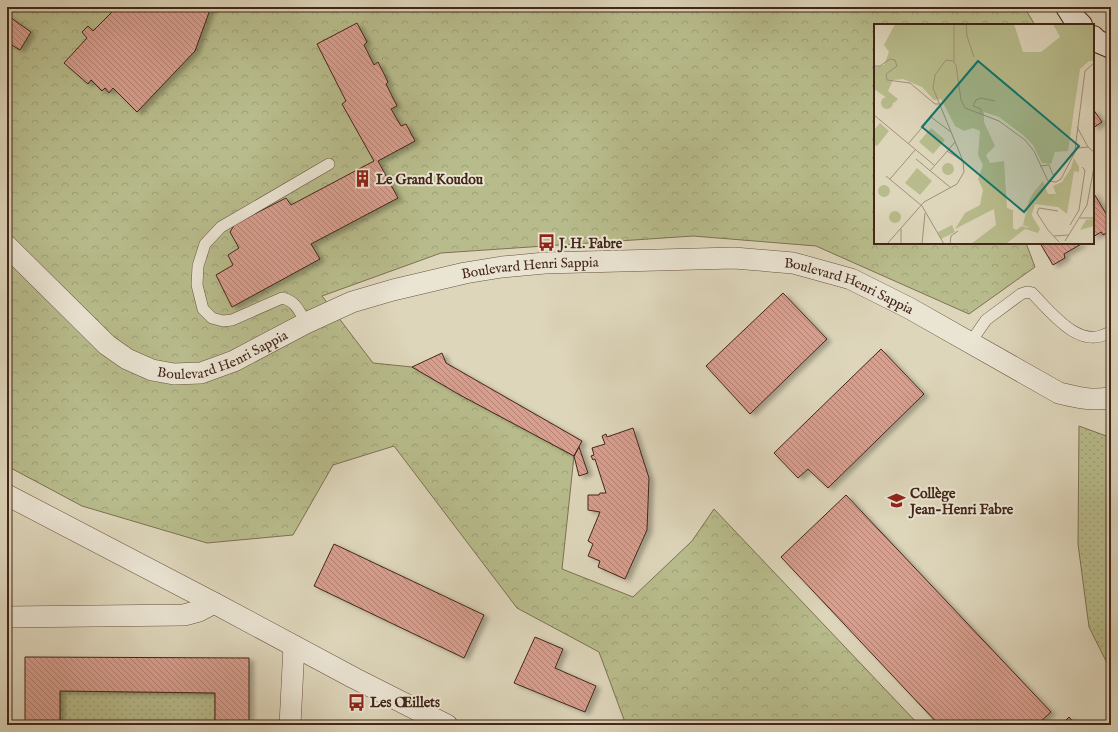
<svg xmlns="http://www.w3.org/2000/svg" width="1118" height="732" viewBox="0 0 1118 732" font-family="'IM FELL English',serif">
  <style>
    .green { fill: url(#green-dots); stroke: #7e7152 }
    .forest { fill: url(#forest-crowns); stroke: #7e7152 }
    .building { fill: url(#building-back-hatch); stroke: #432618; filter: url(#shadow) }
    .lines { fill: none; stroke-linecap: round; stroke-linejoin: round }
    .lane-casing { stroke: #6a5241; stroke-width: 12 }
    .street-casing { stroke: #6a5241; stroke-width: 22 }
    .secondary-casing { stroke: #432618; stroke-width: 24 }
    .lane { stroke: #eae4d3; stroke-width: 11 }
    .street { stroke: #eae4d3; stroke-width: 21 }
    .secondary { stroke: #eae4d3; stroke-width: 22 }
    .labels { text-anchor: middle; stroke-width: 4; stroke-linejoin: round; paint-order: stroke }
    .poi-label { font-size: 14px; font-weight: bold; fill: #432618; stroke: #eae4d3; text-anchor: start }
    .street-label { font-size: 14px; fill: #432618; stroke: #eae4d3 }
    .inset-road { fill: none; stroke: #a0907a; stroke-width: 1 }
    .view { fill: #0f766e; fill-opacity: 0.15; stroke: #0f766e; stroke-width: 2 }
    .inset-edge { fill: none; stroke: #432618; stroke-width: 2 }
  </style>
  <defs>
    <pattern id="green-dots" width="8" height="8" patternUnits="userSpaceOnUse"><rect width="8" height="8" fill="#b8bc8c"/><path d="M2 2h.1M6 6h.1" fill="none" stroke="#9fa178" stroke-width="1.8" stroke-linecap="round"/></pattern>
    <pattern id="forest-crowns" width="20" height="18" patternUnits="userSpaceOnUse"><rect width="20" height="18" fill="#b8bc8c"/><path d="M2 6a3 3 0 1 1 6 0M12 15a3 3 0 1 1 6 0" fill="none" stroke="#9fa178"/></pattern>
    <pattern id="building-back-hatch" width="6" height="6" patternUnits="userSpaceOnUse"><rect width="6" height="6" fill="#d89e8e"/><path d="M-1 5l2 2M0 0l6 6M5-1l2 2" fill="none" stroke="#b18173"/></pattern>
    <filter id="shadow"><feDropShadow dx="4.5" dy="2.5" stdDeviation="2" flood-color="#0004"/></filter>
  </defs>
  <rect width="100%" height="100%" fill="#ded6bb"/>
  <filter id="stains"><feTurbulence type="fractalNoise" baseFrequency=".005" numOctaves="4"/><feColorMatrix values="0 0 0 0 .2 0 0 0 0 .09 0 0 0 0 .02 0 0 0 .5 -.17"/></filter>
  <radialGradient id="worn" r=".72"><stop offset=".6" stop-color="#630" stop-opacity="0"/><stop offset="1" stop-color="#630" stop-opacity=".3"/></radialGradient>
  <path class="green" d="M1079,426L1109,437L1111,439V671L1089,627L1078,544Z
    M60,691L215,693V725H60Z"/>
  <path class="forest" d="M7,7H1024L1035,25H875V243H1026L1035,267L969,314L816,246L693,236L441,253L322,296L373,363L412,367L574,456L562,569L633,597L692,541L714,509L919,725H626L599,652L517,608L394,446L333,465L293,535L207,543L82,506L7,466Z"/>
  <path class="building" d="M117,7H211L195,51L137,112L113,88L109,93L105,88L102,91L91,80L88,84L64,63L87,38L82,32L88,26L93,31Z
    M7,15L31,32L20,50L7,42Z
    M357,23L367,42L364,45L374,65L378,62L388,82L386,84L397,106L391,109L401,126L406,124L415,141L378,161L398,198L311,244L320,259L232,307L216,275L233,265L228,255L239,248L230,232L235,224L286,198L291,205L374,161L342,104L346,101L317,44Z
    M1093,109L1102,122L1093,128Z
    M1093,192L1111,222V230L1103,235L1101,232L1093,237Z
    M1040,243H1083L1064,254L1065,258L1053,265Z
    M783,293L827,339L750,414L706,366Z
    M881,349L924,394L828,488L808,469L798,478L774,453Z
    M442,353L446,363L582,441L574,456L460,395L412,367Z
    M633,428L649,478L647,530L625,579L598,567L600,561L588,556L593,544L588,541L600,512L588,510V495H599L600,493H606L595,459L593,460L591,456L594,455L592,448L605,444L602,436L606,434L607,437Z
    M579,447L588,473L579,476L574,456Z
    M846,495L1051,712L1037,725H939L781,557Z
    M334,544L484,615L464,658L314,586Z
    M535,637L563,649L555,668L596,686L585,712L514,683Z
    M25,657L249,658V725H215V693L60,691V725H25Z
    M1069,717L1076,725H1061Z"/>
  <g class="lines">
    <defs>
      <path id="lane" d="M306,323C299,311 296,301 282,298L232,320L223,321L212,318L203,309L197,285L198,266L205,244L221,227L329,164
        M970,343L986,320L1021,294L1027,292L1032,293C1051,312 1081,353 1111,331"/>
      <g id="street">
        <path id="s1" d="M7,246L107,345L127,359L152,370L174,374L201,373L234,361L306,323L352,302L393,290L465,273L502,267L545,263L734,258L793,263L851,279L909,308L1059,393C1075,397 1095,402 1111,397"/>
        <path d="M7,495L214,603L354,678L447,725"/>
        <path d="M7,617L184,615L199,611L214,603"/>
        <path d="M290,725L294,646"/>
      </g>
      <path id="secondary" d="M1067,7L1074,18L1081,25
        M1093,37L1097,41L1111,47"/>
    </defs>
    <use href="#lane" class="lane-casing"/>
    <use href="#street" class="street-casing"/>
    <use href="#secondary" class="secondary-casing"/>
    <use href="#lane" class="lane"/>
    <use href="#street" class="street"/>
    <use href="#secondary" class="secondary"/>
  </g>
  <defs>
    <symbol id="building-bare" viewBox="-9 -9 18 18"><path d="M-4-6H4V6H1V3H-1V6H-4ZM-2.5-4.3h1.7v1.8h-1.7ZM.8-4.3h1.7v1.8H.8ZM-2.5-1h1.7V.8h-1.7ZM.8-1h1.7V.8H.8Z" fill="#8f2418" stroke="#eae4d3" stroke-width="2.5" paint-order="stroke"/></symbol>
    <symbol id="bus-bare" viewBox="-9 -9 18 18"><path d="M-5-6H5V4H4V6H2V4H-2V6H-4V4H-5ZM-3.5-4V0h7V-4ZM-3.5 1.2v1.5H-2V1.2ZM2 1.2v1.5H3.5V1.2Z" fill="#8f2418" stroke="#eae4d3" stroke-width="2.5" paint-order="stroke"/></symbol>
    <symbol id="school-bare" viewBox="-9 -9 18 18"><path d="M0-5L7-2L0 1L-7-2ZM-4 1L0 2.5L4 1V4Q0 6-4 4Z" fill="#8f2418" stroke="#eae4d3" stroke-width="2.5" paint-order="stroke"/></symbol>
  </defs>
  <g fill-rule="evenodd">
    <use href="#building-bare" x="350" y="166" width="25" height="25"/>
    <use href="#bus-bare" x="534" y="230" width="25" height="25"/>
    <use href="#school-bare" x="884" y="488" width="25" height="25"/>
    <use href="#bus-bare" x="344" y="690" width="25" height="25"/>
  </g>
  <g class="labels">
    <g class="poi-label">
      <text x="376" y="184">Le Grand Koudou</text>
      <text x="559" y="248">J. H. Fabre</text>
      <text x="910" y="498">Collège<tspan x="910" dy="16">Jean-Henri Fabre</tspan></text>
      <text x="370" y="707">Les Œillets</text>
    </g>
    <g class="street-label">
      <text dy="5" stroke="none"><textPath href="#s1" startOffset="591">Boulevard Henri Sappia</textPath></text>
      <text dy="5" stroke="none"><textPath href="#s1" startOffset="915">Boulevard Henri Sappia</textPath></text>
      <text dy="5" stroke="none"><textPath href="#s1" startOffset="267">Boulevard Henri Sappia</textPath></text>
    </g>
  </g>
  <g transform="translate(874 24)">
    <rect width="220" height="220" fill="#ded6bb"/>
    <path d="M57,104L71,116L59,130L45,118ZM200,134L205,143V148L200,147L193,190L184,183L161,180L154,203L149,201L155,176L160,168L169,157L174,170H182L179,162L188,158L197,144ZM68 145a6 6 0 1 1 12 0a6 6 0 1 1-12 0ZM43,144L58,157L46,171L31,159ZM4 167a6 6 0 1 1 12 0a6 6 0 1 1-12 0ZM15 193a6 6 0 1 1 12 0a6 6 0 1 1-12 0ZM220,195V202L206,206L212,196Z" fill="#b8bc8c"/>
    <path d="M21,0H140L149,28H167L186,13L179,0H220V37H215L206,45L194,127L181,128L177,140L168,139L159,121L149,111L125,93L110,88V98L121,122L112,131L116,139L130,137L133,184L139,186V204L142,206L148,202L154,204L157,190L166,205L164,209L151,205L132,220H97L122,201L120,185L81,205L91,189L106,181L109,166L104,155L109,141L104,131L106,107L99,104L90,107L81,102L67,75L60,76L48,63L29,55L19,56L14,67L24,75L20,79L0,65V43L10,41L15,28L10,21Z" fill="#b8bc8c"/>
    <path d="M7 79a6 6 0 1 1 12 0a6 6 0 1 1-12 0ZM6,99L15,107L3,122L0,120V106ZM78,201L81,208L67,215L64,208Z" fill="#b8bc8c"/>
    <path class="inset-road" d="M80,0V38M92,0L93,12L100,33M0,42H6L16,35L21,36L23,42L12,50L13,56L36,59L61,80H66M107,89V85L99,82L102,76L107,74L121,77M0,91L60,141M203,103L214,123M34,120L57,93L77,108M201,126L211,47L220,39M73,127L89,137M42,135L77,164M166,142L175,141L179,151L184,148M56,147L81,118M12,152L48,182L70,220M16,155L41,126M184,187L165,184L163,189L174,206L185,218M206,194H220M196,201L205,186L211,146L208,143M180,212L195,211M191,217L213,181L220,143M13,220L50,178L83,160L90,148L89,137L59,64L61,51L72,36L79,37L82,41L87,76L91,84L125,97L151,116L160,127L174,157L182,158L187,155L203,124L214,123L220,128M27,220V205M48,220L51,189M76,220L77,212L84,207"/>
    <path class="view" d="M104,37L205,122L150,188L48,103Z"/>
    <rect width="220" height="220" class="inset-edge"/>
  </g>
  <rect width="1118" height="732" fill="none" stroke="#ded6bb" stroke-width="24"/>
  <rect x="8" y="8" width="1102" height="716" fill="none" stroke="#432618" stroke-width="2"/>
  <rect x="12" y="12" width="1094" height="708" fill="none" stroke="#432618"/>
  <rect width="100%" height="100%" filter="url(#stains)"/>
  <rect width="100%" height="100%" fill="url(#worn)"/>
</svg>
